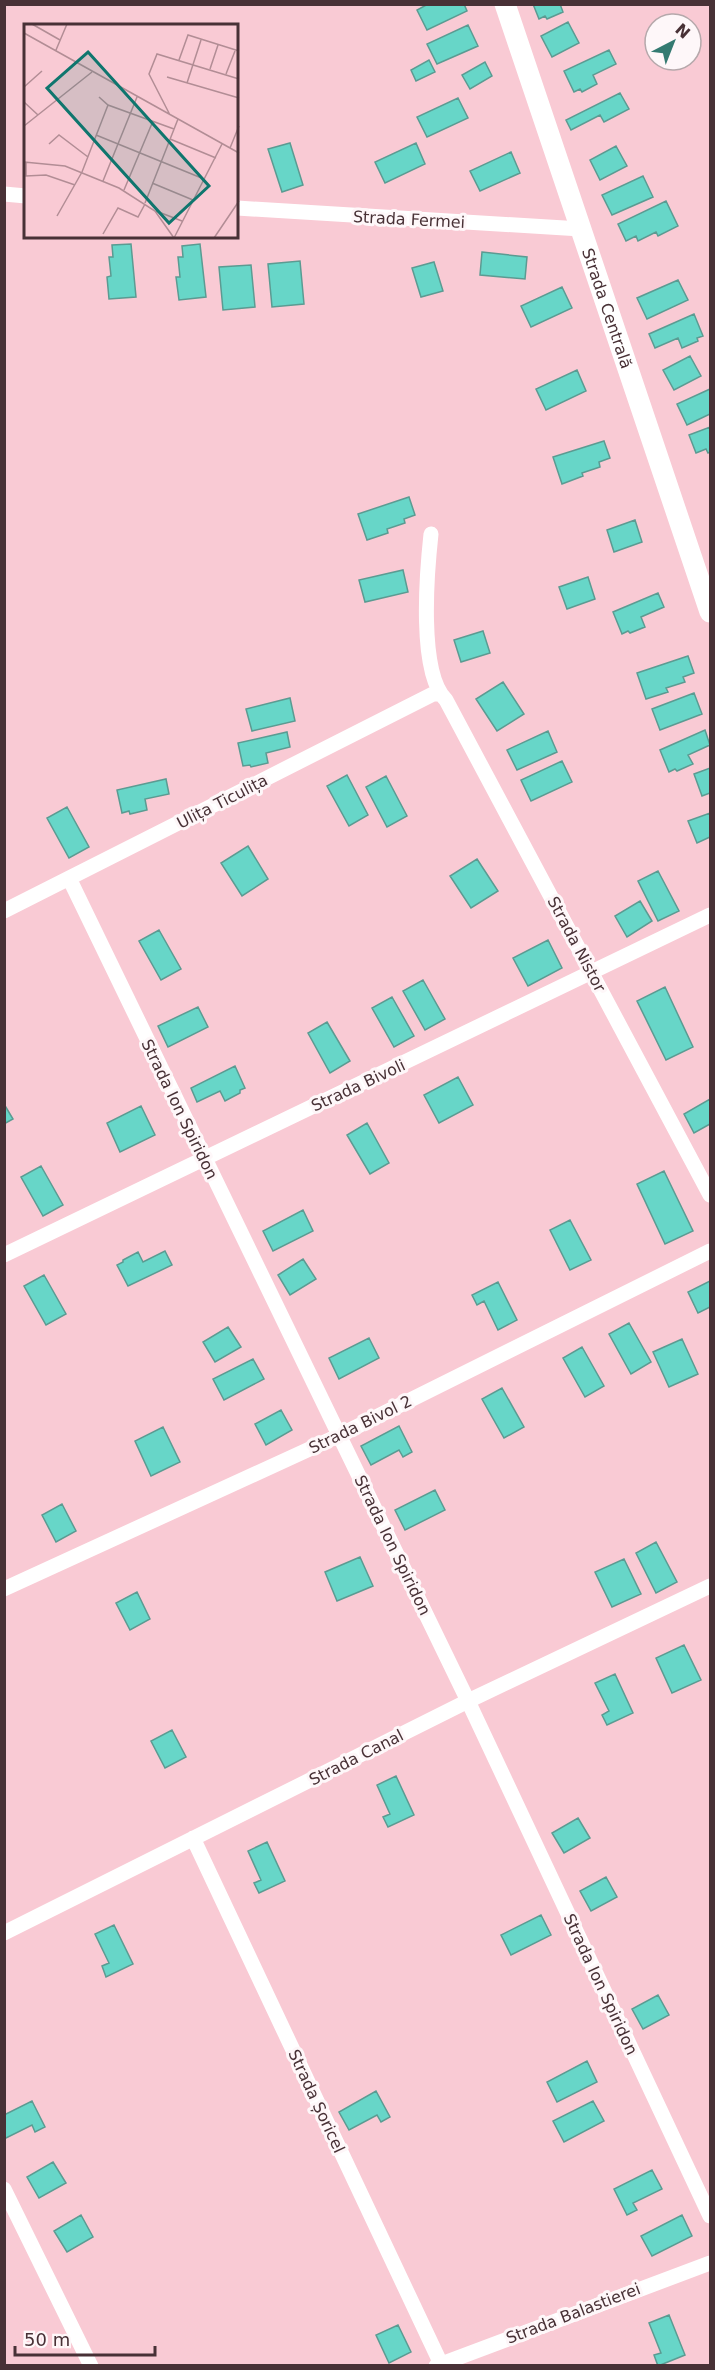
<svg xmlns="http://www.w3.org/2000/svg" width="715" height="2370" viewBox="0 0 715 2370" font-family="'DejaVu Sans',sans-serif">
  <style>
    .building { fill: #67d6c8; stroke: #5b9b92; stroke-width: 1.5 }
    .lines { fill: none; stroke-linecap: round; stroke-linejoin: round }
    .street { stroke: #fff; stroke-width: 15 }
    .secondary { stroke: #fff; stroke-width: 21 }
    .labels { text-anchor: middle; stroke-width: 6; stroke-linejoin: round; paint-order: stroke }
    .street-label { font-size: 16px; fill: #483136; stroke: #fef7f9 }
    .inset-road { fill: none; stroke: #b28d95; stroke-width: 1.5 }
    .view { fill: #0f766e; fill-opacity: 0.15; stroke: #0f766e; stroke-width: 3 }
    .inset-edge { fill: none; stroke: #483136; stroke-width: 3 }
  </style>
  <rect width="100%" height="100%" fill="#f9cad4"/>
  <path class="building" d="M428,4H464L467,11L427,30L417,10Z
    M533,4H560L563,12L547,19L545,16L539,19Z
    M568,22L579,43L552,57L541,36Z
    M468,25L478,46L437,64L427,44Z
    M609,50L616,64L593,75L597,84L582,92L580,89L574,92L564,71Z
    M429,60L435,72L416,81L411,70Z
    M485,62L492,76L470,89L462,75Z
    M620,93L629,109L604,122L600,115L571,130L566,120Z
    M458,98L468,118L427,137L417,117Z
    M290,143L303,185L282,192L268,149Z
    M416,143L425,164L385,183L375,162Z
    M616,146L627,166L600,180L590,160Z
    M511,152L520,173L480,191L470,171Z
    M643,176L653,197L612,215L602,195Z
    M666,201L678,226L658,236L656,232L638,241L636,236L626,241L618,224Z
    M131,244L136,297L109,299L107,277L111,276L109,257H113L112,245Z
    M200,244L206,297L179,300L176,277H180L178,257H183L182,246Z
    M482,252L527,257L525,279L480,275Z
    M300,261L304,304L272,307L268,264Z
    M434,262L443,291L421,297L412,268Z
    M251,265L255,307L223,310L219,267Z
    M678,280L688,300L647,319L637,298Z
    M562,287L572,308L531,327L521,306Z
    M694,314L703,336L697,338L698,341L682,348L678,338L655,348L649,334Z
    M690,356L701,376L674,390L663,370Z
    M577,370L586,391L546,410L536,389Z
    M710,389V414L687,425L677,404Z
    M710,427V452L708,453L706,449L696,453L689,435Z
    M604,441L610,458L599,462L600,467L582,473L583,476L562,484L553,457Z
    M409,497L415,515L404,519L405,523L387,529L388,533L367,540L358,514Z
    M635,520L642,542L614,552L607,530Z
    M403,570L408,592L365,602L359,580Z
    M588,577L595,599L567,609L559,587Z
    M658,593L664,607L641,617L645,627L630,633L628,631L622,634L613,612Z
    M483,631L490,653L461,662L454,640Z
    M688,656L694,673L683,677L685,682L666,688L668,692L646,699L637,673Z
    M503,682L524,714L497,731L476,699Z
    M694,693L702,714L660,730L652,709Z
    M290,698L295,721L252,731L246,709Z
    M705,730L710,745L688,755L693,764L677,771L675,769L669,772L660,750Z
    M548,731L557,752L517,770L507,750Z
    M287,732L290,747L266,753L268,763L251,767L250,765L243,766L238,743Z
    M562,761L572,782L531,801L521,780Z
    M710,768V793L702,796L694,774Z
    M347,775L368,815L349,826L327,786Z
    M386,776L407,816L387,827L366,787Z
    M166,779L169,794L145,799L147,810L130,814L129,811L122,813L117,790Z
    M67,807L89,847L69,858L47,818Z
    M710,813V837L697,843L688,821Z
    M248,846L268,879L242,896L221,863Z
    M477,859L498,891L471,908L450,876Z
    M658,871L679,911L658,921L638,881Z
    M640,901L652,921L627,937L615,916Z
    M159,930L181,969L161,980L139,941Z
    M548,940L562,968L528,986L513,958Z
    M423,980L445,1019L425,1030L403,991Z
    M665,987L693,1047L666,1060L637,1001Z
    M392,997L414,1036L394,1047L372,1008Z
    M198,1007L208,1027L168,1047L158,1026Z
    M327,1022L350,1061L330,1073L308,1033Z
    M235,1066L245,1088L240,1090V1093L225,1101L220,1091L197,1102L191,1088Z
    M458,1077L473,1105L439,1123L424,1095Z
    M710,1099V1124L694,1133L684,1114Z
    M4,1104L13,1119L4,1124Z
    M141,1106L155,1135L120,1152L107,1123Z
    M367,1123L389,1163L370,1174L347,1135Z
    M41,1166L63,1205L43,1216L21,1177Z
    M664,1171L693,1231L665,1244L637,1184Z
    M303,1210L313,1231L273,1251L263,1231Z
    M570,1220L591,1260L570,1270L550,1230Z
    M165,1251L172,1265L128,1286L117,1265L123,1262V1260L138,1252L143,1262Z
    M303,1259L316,1279L290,1295L278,1275Z
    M44,1275L66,1314L46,1325L24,1286Z
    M710,1281V1307L698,1313L688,1292Z
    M498,1282L517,1320L498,1330L484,1301L477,1305L472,1295Z
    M629,1323L651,1362L631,1374L609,1334Z
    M228,1327L241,1347L215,1362L203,1342Z
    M369,1338L379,1358L339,1379L329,1358Z
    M682,1339L698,1374L669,1387L653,1352Z
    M582,1347L604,1386L585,1397L563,1358Z
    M253,1359L264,1379L224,1400L213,1379Z
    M502,1388L524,1427L504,1438L482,1399Z
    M281,1410L292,1430L266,1445L255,1424Z
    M399,1426L412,1452L403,1457L399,1450L371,1465L361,1446Z
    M163,1427L180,1462L151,1476L135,1441Z
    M435,1490L445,1510L405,1530L395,1510Z
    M62,1504L76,1531L56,1542L42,1515Z
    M656,1542L677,1582L656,1593L636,1553Z
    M360,1557L373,1586L337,1601L325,1572Z
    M624,1559L641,1594L612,1607L595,1572Z
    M137,1592L150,1619L130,1630L116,1603Z
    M684,1645L701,1680L672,1693L656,1658Z
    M615,1674L633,1713L607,1725L602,1715L609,1711L595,1683Z
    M172,1730L186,1757L165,1768L151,1741Z
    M396,1776L414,1815L388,1827L383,1817L390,1814L377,1785Z
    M578,1818L590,1838L564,1853L552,1833Z
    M267,1842L285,1881L259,1893L254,1883L261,1880L248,1851Z
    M606,1877L617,1897L591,1911L580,1891Z
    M541,1915L551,1935L511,1955L501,1935Z
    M114,1925L133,1964L106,1977L102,1966L109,1963L95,1934Z
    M658,1995L669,2015L643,2029L632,2009Z
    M587,2061L597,2082L557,2102L547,2082Z
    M376,2091L390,2117L381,2122L377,2115L349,2130L339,2112Z
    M32,2101L45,2127L35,2132L32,2125L4,2139V2115Z
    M593,2101L604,2121L564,2142L553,2121Z
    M53,2162L66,2183L39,2198L27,2177Z
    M652,2170L662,2189L633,2203L637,2210L627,2215L614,2189Z
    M81,2215L93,2237L67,2252L54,2231Z
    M682,2215L692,2236L652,2256L641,2236Z
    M669,2315L685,2355L658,2366L654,2355L661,2353L649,2323Z
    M398,2325L411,2352L389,2363L376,2335Z"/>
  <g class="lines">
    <path class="street" d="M4,194L26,196
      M237,208L581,229
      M431,534C427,571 418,673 446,700L710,1195
      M69,878L468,1701L710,2216
      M4,911L433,694H440
      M4,1255L710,915
      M4,1589L340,1435L710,1251
      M193,1838L441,2364
      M4,1933L468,1701L710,1586
      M4,2189L91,2366
      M436,2366L710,2263"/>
    <path class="secondary" id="s1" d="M505,4L710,612"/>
  </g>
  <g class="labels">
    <g class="street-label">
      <text transform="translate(409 219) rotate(3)" y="6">Strada Fermei</text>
      <text dy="6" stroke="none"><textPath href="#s1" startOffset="321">Strada Centrală</textPath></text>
      <text transform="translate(222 801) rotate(-27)" y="6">Ulița Ticulița</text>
      <text transform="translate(577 944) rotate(62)" y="6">Strada Nistor</text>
      <text transform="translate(358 1085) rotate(-25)" y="6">Strada Bivoli</text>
      <text transform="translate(180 1109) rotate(64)" y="6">Strada Ion Spiridon</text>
      <text transform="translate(360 1424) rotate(-26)" y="6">Strada Bivol 2</text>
      <text transform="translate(393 1545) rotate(64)" y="6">Strada Ion Spiridon</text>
      <text transform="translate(356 1757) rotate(-27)" y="6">Strada Canal</text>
      <text transform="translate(601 1984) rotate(65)" y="6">Strada Ion Spiridon</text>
      <text transform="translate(317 2101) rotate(65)" y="6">Strada Șoricel</text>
      <text transform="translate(573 2313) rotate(-21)" y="6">Strada Balastierei</text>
    </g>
  </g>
  <g transform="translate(24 24)">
    <rect width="214" height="214" fill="#f9cad4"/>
    <path class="inset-road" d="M8,0L36,16M0,9L215,129M32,26L43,0M155,36L164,11L215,27M186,45L194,21M202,50L211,27M143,53L215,74M163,59L177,16M0,63L18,47M75,73L84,81L150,105M0,78L14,91M146,91L125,50L133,30L215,55M0,102L68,48M72,111L180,155M146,115L192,134M25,120L35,111L64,133M206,124L215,102M0,138L41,142L95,164L131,187L150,214M2,138V152L22,151L51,161M79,157L113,73M128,159L169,176M100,166L129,97M121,179L154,95M132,187L158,197M33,192L58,148L84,81M79,210L94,184L114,193L121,180M150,214L198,120M190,214L215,177"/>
    <path class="view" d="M64,28L185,162L145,199L23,64Z"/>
    <rect width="214" height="214" class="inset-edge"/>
  </g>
  <rect width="715" height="2370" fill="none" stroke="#483136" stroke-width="12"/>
  <g transform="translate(673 42) rotate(42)"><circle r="28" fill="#fef7f9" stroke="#b5a8ab" stroke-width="1.5"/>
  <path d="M0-4.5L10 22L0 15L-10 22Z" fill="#347a71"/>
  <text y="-9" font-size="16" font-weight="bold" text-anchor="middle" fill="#483136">N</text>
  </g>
  <path d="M15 2346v9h140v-9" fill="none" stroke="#483136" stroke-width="3"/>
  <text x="24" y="2346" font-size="18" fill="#483136" stroke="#fef7f9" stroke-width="4.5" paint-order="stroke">50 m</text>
</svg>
